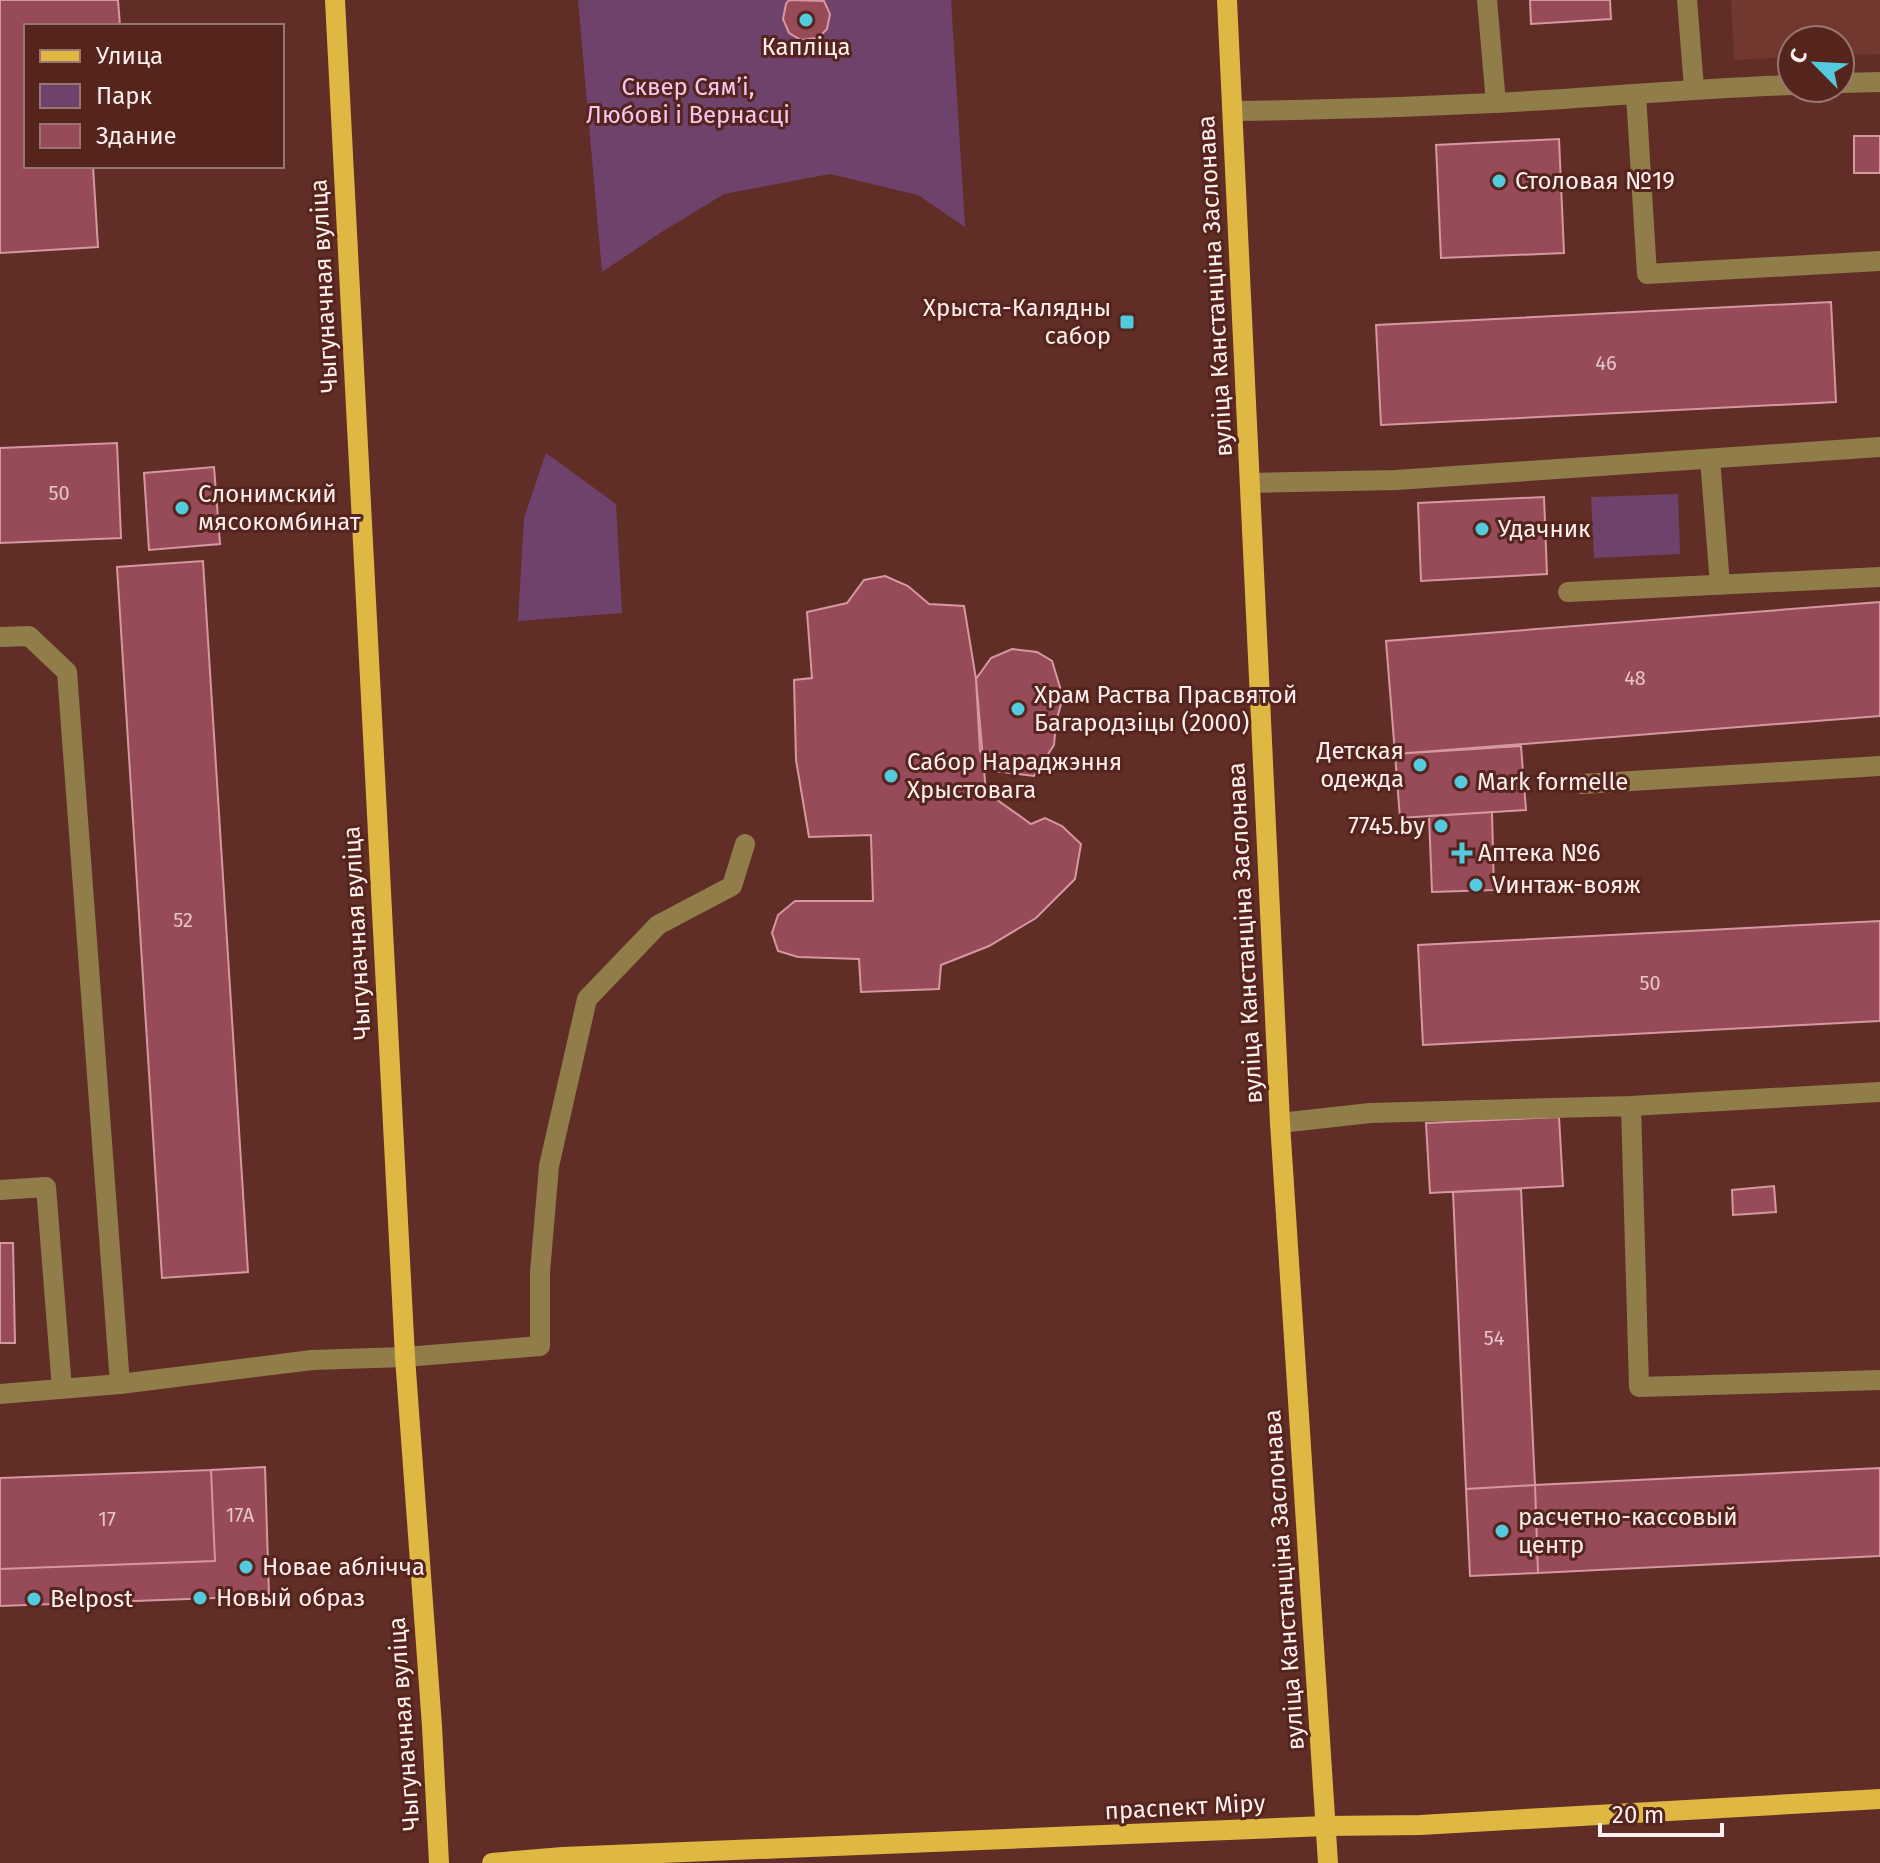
<svg xmlns="http://www.w3.org/2000/svg" width="1880" height="1863" viewBox="0 0 1880 1863" font-family="'Fira Sans',sans-serif">
  <style>
    .built { fill: #71382f }
    .green { fill: #6f426b }
    .building { fill: #974a58; stroke: #d698a0; stroke-width: 2 }
    .lines { fill: none; stroke-linecap: round; stroke-linejoin: round }
    .minor { stroke: #907d4a; stroke-width: 20 }
    .major { stroke: #dfb843; stroke-width: 20 }
    .poi-dot { fill: #54cade; stroke: #55241d; stroke-width: 3 }
    .labels { text-anchor: middle; stroke-width: 6; stroke-linejoin: round; paint-order: stroke }
    .number-label { font-size: 20px; fill: #e4c6c8 }
    .poi-label { font-size: 24px; fill: #fdefed; stroke: #55241d; text-anchor: start }
    .park-label { font-size: 24px; fill: #f8c6f2; stroke: #55241d }
    .street-label { font-size: 24px; fill: #fdefed; stroke: #55241d }
  </style>
  <rect width="100%" height="100%" fill="#612e27"/>
  <path class="built" d="M1731,0H1880V54L1840,55V40H1792V57L1734,60Z"/>
  <path class="green" d="M578,0H951L965,227L918,195L830,174L724,194L660,233L602,272Z
    M546,453L616,504L622,613L518,621L524,518Z
    M1678,494L1680,554L1594,558L1591,497Z"/>
  <path class="building" d="M0,0H118L120,26H26V166H93L98,247L0,253Z
    M789,0L824,1L830,14L827,29L822,34L816,38L801,40L789,33L783,19L786,4Z
    M1530,0H1610L1611,19L1531,24Z
    M1854,136H1880V173H1854Z
    M1559,139L1564,253L1441,258L1436,145Z
    M1831,302L1836,402L1381,425L1376,325Z
    M117,443L121,538L0,543V448Z
    M214,467L220,544L149,550L144,473Z
    M1544,497L1547,574L1421,581L1418,503Z
    M203,561L248,1272L162,1278L117,567Z
    M885,576L908,586L929,604L964,606L976,679L986,792L1031,824L1045,818L1062,826L1081,844L1075,879L1036,918L989,946L941,965L939,989L861,992L859,959L798,957L778,951L772,933L778,915L795,901H873L871,835L809,837L796,760L794,680L812,678L807,612L847,603L864,580Z
    M1880,602V716L1395,754L1386,641Z
    M1012,649L1037,652L1052,661L1063,697L1056,722L1054,745L1034,776L995,771L980,751L976,679L991,658Z
    M1521,746L1526,810L1400,818L1395,754Z
    M1492,812L1494,890L1432,892L1429,816Z
    M1880,921V1021L1423,1045L1418,945Z
    M1559,1117L1563,1186L1430,1193L1426,1123Z
    M1774,1186L1776,1212L1733,1215L1732,1190Z
    M1521,1189L1535,1485L1466,1489L1453,1192Z
    M0,1243H13L15,1343H0Z
    M265,1467L269,1596L0,1606V1569L215,1561L211,1470Z
    M1880,1468V1556L1538,1573L1535,1485Z
    M211,1470L215,1561L0,1569V1478Z
    M1535,1485L1538,1573L1470,1576L1466,1489Z"/>
  <g class="lines">
    <path class="minor" d="M1487,0L1496,103
      M1687,0L1694,88
      M1840,83L1880,82
      M1636,94L1647,274L1880,261
      M1233,111C1320,110 1407,107 1494,103C1594,98 1693,88 1792,85
      M1710,459L1720,585
      M1250,483L1396,480L1880,447
      M1568,592L1880,577
      M0,637L29,636L67,672L120,1384
      M1582,784L1880,766
      M1631,1106L1639,1387L1880,1380
      M1280,1123L1370,1113L1631,1106L1880,1092
      M0,1190L46,1187L62,1389
      M0,1394L120,1384L312,1360L405,1357L540,1346V1272L549,1166L587,999L658,925L732,886L745,844"/>
    <path class="major" d="M335,0L405,1357L432,1726L439,1863
      M1227,0L1280,1123L1328,1863
      M492,1863L563,1857L1326,1826L1420,1825L1880,1799"/>
  </g>
  <g class="poi-dot">
    <circle cx="806" cy="20" r="8"/>
    <circle cx="1499" cy="181" r="8"/>
    <rect x="1119" y="314" width="16" height="16" rx="4"/>
    <circle cx="182" cy="508" r="8"/>
    <circle cx="1482" cy="529" r="8"/>
    <circle cx="1018" cy="709" r="8"/>
    <circle cx="1420" cy="765" r="8"/>
    <circle cx="891" cy="776" r="8"/>
    <circle cx="1461" cy="782" r="8"/>
    <circle cx="1441" cy="826" r="8"/>
    <path d="M1458 841h8v8h8v8h-8v8h-8v-8h-8v-8h8z"/>
    <circle cx="1476" cy="885" r="8"/>
    <circle cx="1502" cy="1531" r="8"/>
    <circle cx="246" cy="1567" r="8"/>
    <circle cx="200" cy="1598" r="8"/>
    <circle cx="34" cy="1599" r="8"/>
  </g>
  <g class="labels">
    <g class="number-label">
      <text x="1606" y="370">46</text>
      <text x="59" y="500">50</text>
      <text x="1635" y="685">48</text>
      <text x="183" y="927">52</text>
      <text x="1650" y="990">50</text>
      <text x="1494" y="1345">54</text>
      <text x="240" y="1522">17А</text>
      <text x="107" y="1526">17</text>
    </g>
    <g class="poi-label">
      <text x="806" y="55" text-anchor="middle">Капліца</text>
      <text x="1515" y="189">Столовая №19</text>
      <text x="1111" y="316" text-anchor="end">Хрыста-Калядны<tspan x="1111" dy="28">сабор</tspan></text>
      <text x="198" y="502">Слонимский<tspan x="198" dy="28">мясокомбинат</tspan></text>
      <text x="1498" y="537">Удачник</text>
      <text x="1034" y="703">Храм Раства Прасвятой<tspan x="1034" dy="28">Багародзіцы (2000)</tspan></text>
      <text x="1404" y="759" text-anchor="end">Детская<tspan x="1404" dy="28">одежда</tspan></text>
      <text x="907" y="770">Сабор Нараджэння<tspan x="907" dy="28">Хрыстовага</tspan></text>
      <text x="1477" y="790">Mark formelle</text>
      <text x="1425" y="834" text-anchor="end">7745.by</text>
      <text x="1478" y="861">Аптека №6</text>
      <text x="1492" y="893">Vинтаж-вояж</text>
      <text x="1518" y="1525">расчетно-кассовый<tspan x="1518" dy="28">центр</tspan></text>
      <text x="262" y="1575">Новае аблічча</text>
      <text x="216" y="1606">Новый образ</text>
      <text x="50" y="1607">Belpost</text>
    </g>
    <g class="park-label">
      <text x="688" y="95">Сквер Сямʼі,<tspan x="688" dy="28">Любові і Вернасці</tspan></text>
    </g>
    <g class="street-label">
      <text transform="translate(324 286) rotate(-93)" y="8">Чыгуначная вуліца</text>
      <text transform="translate(1215 286) rotate(-93)" y="8">вуліца Канстанціна Заслонава</text>
      <text transform="translate(357 933) rotate(-93)" y="8">Чыгуначная вуліца</text>
      <text transform="translate(1245 933) rotate(-93)" y="8">вуліца Канстанціна Заслонава</text>
      <text transform="translate(1284 1580) rotate(-94)" y="8">вуліца Канстанціна Заслонава</text>
      <text transform="translate(404 1724) rotate(-94)" y="8">Чыгуначная вуліца</text>
      <text transform="translate(1185 1807) rotate(-3)" y="8">праспект Міру</text>
    </g>
  </g>
  <rect x="24" y="24" width="260" height="144" fill="#55241d" stroke="#987570" stroke-width="2"/>
  <rect x="40" y="50" width="40" height="12" fill="#dfb843" stroke="#987570" stroke-width="2"/>
  <text x="96" y="64" font-size="24" fill="#fdefed">Улица</text>
  <rect x="40" y="84" width="40" height="24" fill="#6f426b" stroke="#987570" stroke-width="2"/>
  <text x="96" y="104" font-size="24" fill="#fdefed">Парк</text>
  <rect x="40" y="124" width="40" height="24" fill="#974a58" stroke="#987570" stroke-width="2"/>
  <text x="96" y="144" font-size="24" fill="#fdefed">Здание</text>
  <g transform="translate(1816 64) rotate(294)"><circle r="38" fill="#55241d" stroke="#987570" stroke-width="2"/>
  <path d="M0-6L14 30L0 20L-14 30Z" fill="#54cade"/>
  <text y="-12" font-size="22" font-weight="bold" text-anchor="middle" fill="#fdefed">С</text>
  </g>
  <path d="M1600 1823v12h122v-12" fill="none" stroke="#fdefed" stroke-width="4"/>
  <text x="1612" y="1823" font-size="24" fill="#fdefed" stroke="#55241d" stroke-width="6" paint-order="stroke">20 m</text>
</svg>
